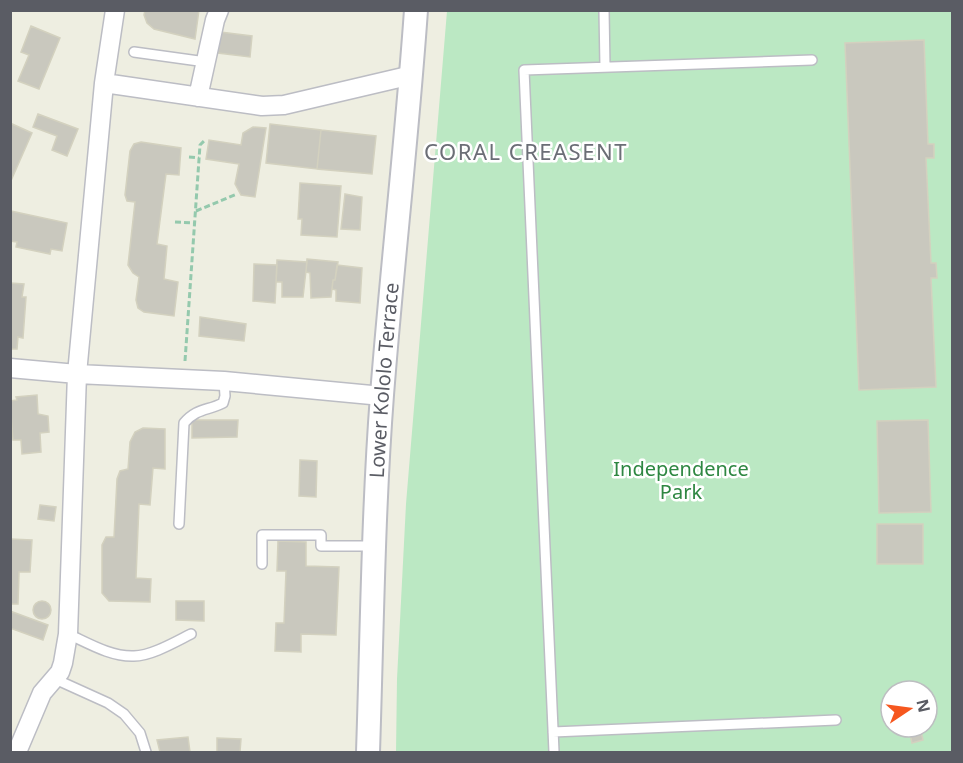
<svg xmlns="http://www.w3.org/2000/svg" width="963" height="763" viewBox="0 0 963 763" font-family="'Noto Sans',sans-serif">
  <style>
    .green { fill: #bbe8c3; fill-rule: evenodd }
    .building { fill: #c9c8be; stroke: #d3d1bf; stroke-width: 1.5 }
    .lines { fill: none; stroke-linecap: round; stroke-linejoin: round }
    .service-casing { stroke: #bcbdc4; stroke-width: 12 }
    .minor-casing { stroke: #bcbdc4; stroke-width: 21 }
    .tertiary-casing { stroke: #bcbdc4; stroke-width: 26 }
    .path { stroke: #94c9ad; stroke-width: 3; stroke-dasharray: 6 3; stroke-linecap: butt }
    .service { stroke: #fff; stroke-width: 9 }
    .minor { stroke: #fff; stroke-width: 18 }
    .tertiary { stroke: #fff; stroke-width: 22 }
    .labels { text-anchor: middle; stroke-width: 5; stroke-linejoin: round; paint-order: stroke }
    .street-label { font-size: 20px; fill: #5a5c64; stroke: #fff }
    .park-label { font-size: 20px; fill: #2e8742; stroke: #fff }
    .quarter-label { font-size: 22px; letter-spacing: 1.5px; fill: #6b6e76; stroke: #fff }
  </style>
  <rect width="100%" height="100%" fill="#eeeee1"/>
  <path class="green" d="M447,11H952V752H396L397,679L406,504ZM891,691H927V727H891Z"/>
  <path class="building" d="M145,10H199L195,39L154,29L147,23L144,15Z
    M31,26L60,38L39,89L18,81L29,55L21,52Z
    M220,32L252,36L250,57L218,53Z
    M924,40L928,144H934V158H926L931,263H936L937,278H931L936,387L859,390L845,43Z
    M38,114L78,129L67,156L52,150L57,136L33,127Z
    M10,123L32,133L10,183Z
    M270,124L321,130L317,169L266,163Z
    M253,127L266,128L255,197L241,195L235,184L239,164L206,159L209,140L241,145L243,133Z
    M321,130L376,136L372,174L317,169Z
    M141,142L181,148L179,175L166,174L157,244L167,246L164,279L178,282L174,316L144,312L138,308L136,300L139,277L133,273L128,265L135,202L127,201L125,195L130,151L134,144Z
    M300,183L341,186L337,237L301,235L302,219H298Z
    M345,194L362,197L360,230L341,229Z
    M11,211L67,223L62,251L51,249L50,254L16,247L17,242L10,241Z
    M307,259L338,262L335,280H333L331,297L311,298L310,273L306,272Z
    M277,260L307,262L303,297H282V282H276Z
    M254,264L277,265L275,303L253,301Z
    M337,265L362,268L360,303L336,301V290L332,289L333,280H335Z
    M10,283L24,284L22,297H26L23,338L18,337L17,349H10Z
    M200,317L246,324L244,341L199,336Z
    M37,395L38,414L48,416L49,432L40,433L41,452L22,454L21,440H13L10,401L17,400L16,397Z
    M192,420H238L237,437L192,438Z
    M928,420L931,512L879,513L877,421Z
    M143,428L165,429V469L153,468L150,505L139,504L136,578L151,579L150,602L109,601L102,593V545L106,537H114L117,479L120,471L128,469L130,442L135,432Z
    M300,460L317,461L316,497L299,496Z
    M40,505L56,507L54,521L38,519Z
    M877,524H923V564H877Z
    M10,539L32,540L30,572H19L18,604H10Z
    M278,541L306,542V566L339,567L336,635L301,634V652L275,651L276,623H284L286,571H277Z
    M176,601H204V621L176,620Z
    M33 610a9 9 0 1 1 18 0a9 9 0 1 1-18 0Z
    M10,611L48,625L43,640L10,628Z
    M921,731L923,740L912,743L910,734Z
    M188,737L190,752H160L157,740Z
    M217,738L241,739L240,752H217Z"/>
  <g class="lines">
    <defs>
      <path id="service" d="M604,10L605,67
        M134,52L206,62
        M179,524L184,423C197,408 207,411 223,403L225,396L224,381
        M262,564V535H321V546H374
        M68,634C88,643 111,657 134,656C151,656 175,642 191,634
        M55,679L108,703L124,714L140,733L146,752
        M553,732L836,720
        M554,752L524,70L812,60"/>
      <path id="minor" d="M104,83L262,106L284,105L412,75
        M198,97L215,20L219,10
        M10,368L77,374L224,381L382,396
        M17,752L42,693L60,672L63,663L68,634L77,374L104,83L115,10"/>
      <g id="tertiary">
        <path id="s1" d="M368,752C372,633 373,513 382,395C392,266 407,139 416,10"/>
      </g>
    </defs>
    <use href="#service" class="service-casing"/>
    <use href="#minor" class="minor-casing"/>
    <use href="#tertiary" class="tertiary-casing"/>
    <path class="path" d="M189,157L199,158
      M196,211L237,194
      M175,222L195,223
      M185,361L200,145L206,139"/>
    <use href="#service" class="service"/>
    <use href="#minor" class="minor"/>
    <use href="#tertiary" class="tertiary"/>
  </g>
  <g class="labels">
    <g class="street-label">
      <text dy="7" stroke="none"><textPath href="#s1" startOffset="372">Lower Kololo Terrace</textPath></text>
    </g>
    <g class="park-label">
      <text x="681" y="476">Independence<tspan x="681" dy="23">Park</tspan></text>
    </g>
    <g class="quarter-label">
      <text x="526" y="160">CORAL CREASENT</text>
    </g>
  </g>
  <rect width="963" height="763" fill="none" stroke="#5a5c64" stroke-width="24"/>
  <g transform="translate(909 709) rotate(77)"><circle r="28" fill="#ffffff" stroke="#bdbec1" stroke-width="1.5"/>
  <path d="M0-4.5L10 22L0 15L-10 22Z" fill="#f6571f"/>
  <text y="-9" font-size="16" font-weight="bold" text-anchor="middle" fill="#5a5c64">N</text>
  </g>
</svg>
